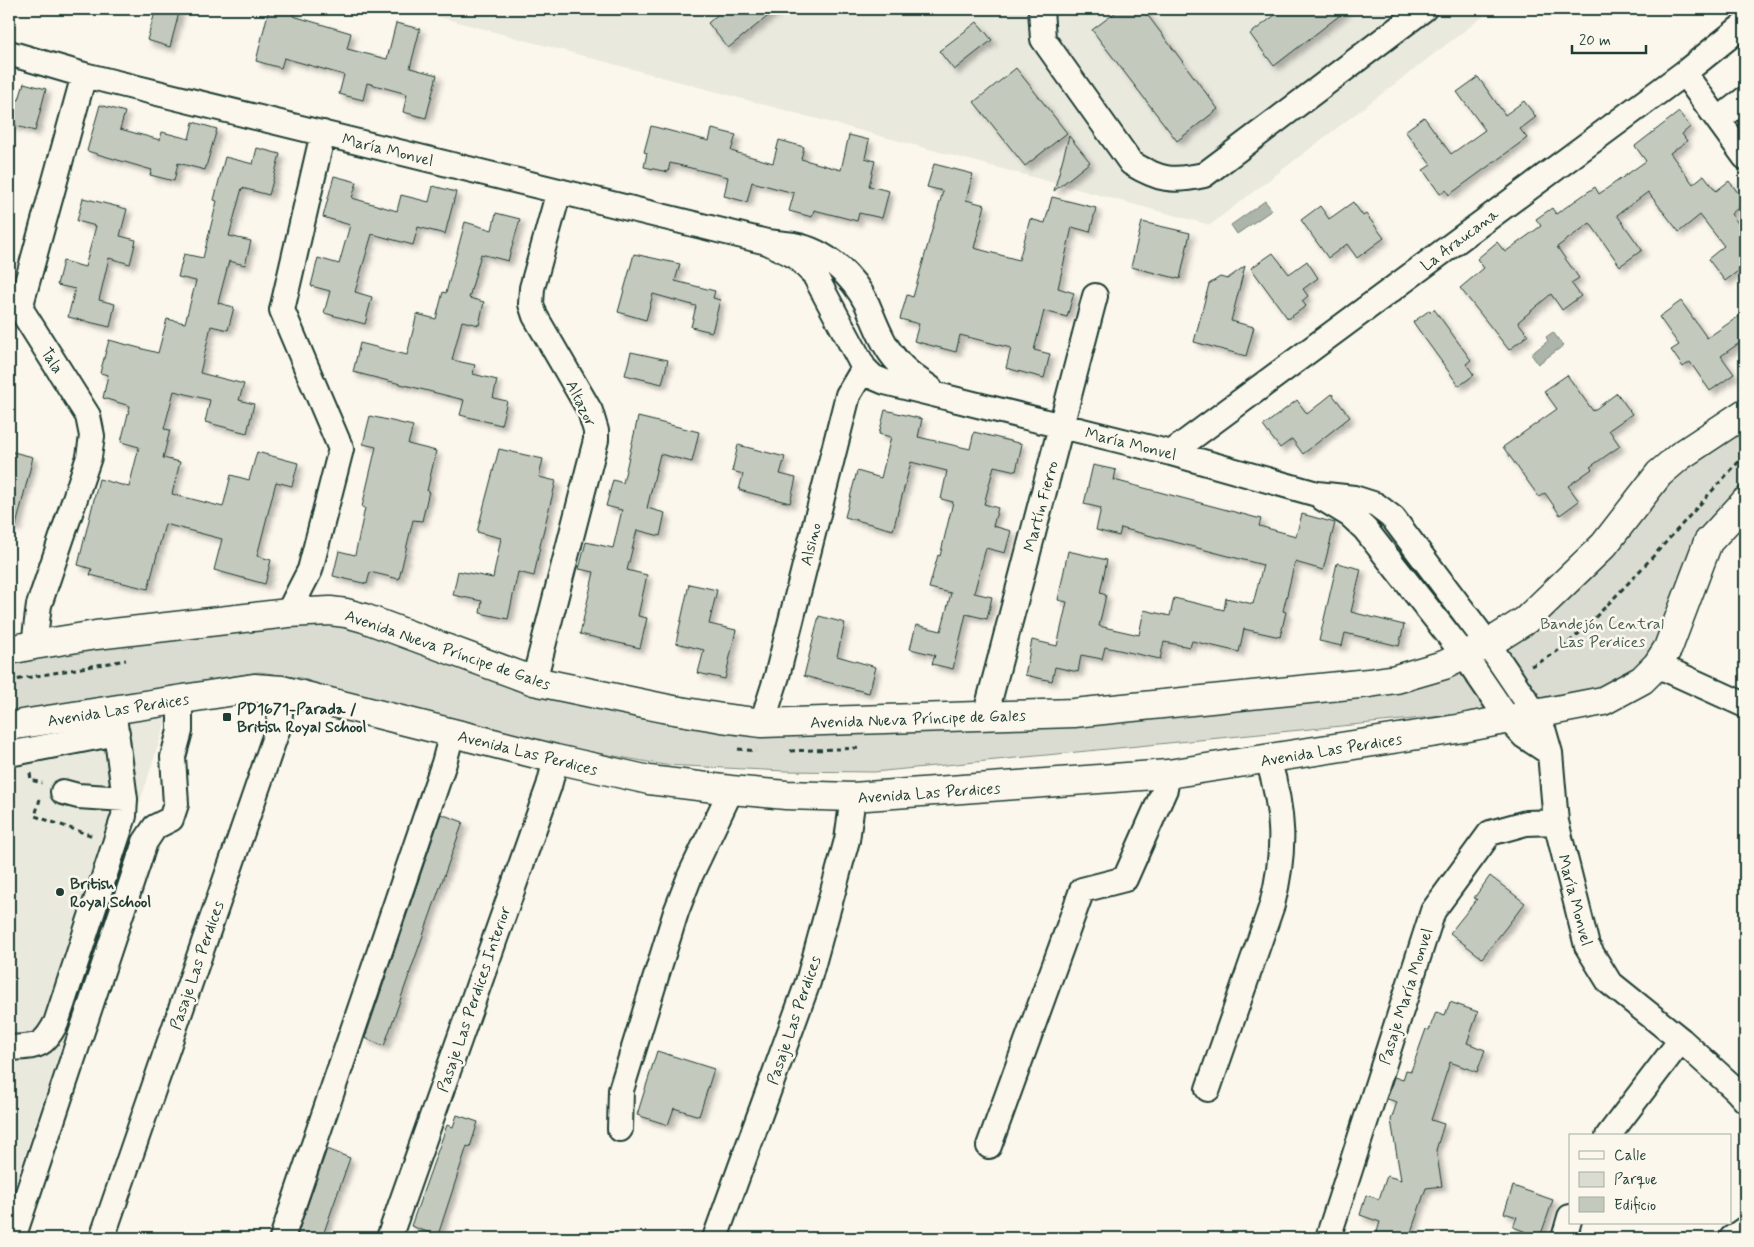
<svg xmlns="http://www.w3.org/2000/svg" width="1754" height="1247" viewBox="0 0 1754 1247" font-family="Mynerve,sans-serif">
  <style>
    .built { fill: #eae9de }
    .green { fill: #dbdcd1; stroke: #7d8c82 }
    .water { fill: #adb4aa; stroke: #74847b }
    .building { fill: #c4c9be; stroke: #1f3d34; filter: url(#shadow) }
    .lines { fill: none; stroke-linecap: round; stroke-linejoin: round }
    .minor-casing { stroke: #1f3d34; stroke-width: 28 }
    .major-casing { stroke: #1f3d34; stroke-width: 31 }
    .path { stroke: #1f3d34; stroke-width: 3; stroke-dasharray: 5 4; stroke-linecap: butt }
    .minor { stroke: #fbf7ec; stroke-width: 24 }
    .major { stroke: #fbf7ec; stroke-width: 28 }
    .poi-dot { fill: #1f3d34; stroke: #fbf7ec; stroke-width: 2 }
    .labels { text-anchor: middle; stroke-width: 5; stroke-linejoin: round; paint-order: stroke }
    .street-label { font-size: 16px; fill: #1f3d34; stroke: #fbf7ec }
    .park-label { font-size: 16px; fill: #455d53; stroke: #fbf7ec }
    .poi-label { font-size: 16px; font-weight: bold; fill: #1f3d34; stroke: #fbf7ec; text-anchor: start }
  </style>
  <defs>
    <filter id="shadow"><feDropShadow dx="4.5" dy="4.5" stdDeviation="2.5" flood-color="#0004"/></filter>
  </defs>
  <rect width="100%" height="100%" fill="#fbf7ec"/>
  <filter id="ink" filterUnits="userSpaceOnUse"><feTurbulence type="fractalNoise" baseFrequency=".02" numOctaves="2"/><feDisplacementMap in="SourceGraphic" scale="10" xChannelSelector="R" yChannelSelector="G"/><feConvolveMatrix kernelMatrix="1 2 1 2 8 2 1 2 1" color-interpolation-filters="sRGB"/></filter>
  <g filter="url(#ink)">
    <path class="built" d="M409,9H1493L1210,225Z
      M169,712L62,1045L9,1202V740L95,720Z"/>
    <path class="green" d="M1745,419V487L1735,495L1663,645L1601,695L1473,713L874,772L785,771L665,765L564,747L480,724L356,697L301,678L259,672L9,713V662L66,652L330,622L733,731L1374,690L1502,643L1668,469Z"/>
    <path class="water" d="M1265,201L1272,210L1237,234L1231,225Z
      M1553,332L1563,346L1538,364L1531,354L1548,341L1546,337Z"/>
    <path class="building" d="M156,9H180L170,47L147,40Z
      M269,9H295L293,16L351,33L347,49L387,59L396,23L420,29L410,68L437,75L426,118L403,112L407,94L367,83L363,100L339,94L344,75L284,58L281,68L256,61Z
      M724,9H777L728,48L708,23Z
      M1120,9H1143L1218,109L1177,141L1092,30Z
      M1283,9H1348L1274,66L1250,34Z
      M977,22L992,40L954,70L939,51Z
      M1016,68L1067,133L1025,166L974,102Z
      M1478,77L1505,115L1524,101L1536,117L1520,129L1527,138L1449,195L1446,190L1440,194L1423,170L1431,165L1405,131L1424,117L1451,154L1485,130L1457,92Z
      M24,83L46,89L35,131L9,124V97L19,100Z
      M100,105L125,112L120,129L160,140L162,132L189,139L193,122L217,129L205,170L178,163L174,181L150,175L152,170L87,151Z
      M1679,112L1690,127L1682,134L1687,141L1670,153L1693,184L1704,175L1716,191L1729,181L1745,202L1731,214L1744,231L1745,229V273L1742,268L1725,281L1708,259L1724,246L1700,215L1679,232L1648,192L1617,215L1642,250L1620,266L1590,223L1557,247L1579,278L1571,283L1581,296L1562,310L1551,294L1518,322L1528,335L1509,350L1460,288L1484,268L1477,259L1497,242L1505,252L1541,226L1536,219L1552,208L1556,214L1595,187L1599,194L1646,161L1635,146Z
      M651,126L709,141L712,129L736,135L731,151L773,163L779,140L804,147L801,159L841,170L849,135L869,140L865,158L875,161L869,186L889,191L882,218L859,213L857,221L814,210L812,217L789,211L794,193L752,182L747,202L724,196L728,177L670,163L668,172L644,167L647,153L644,152Z
      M1069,136L1090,162L1054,191Z
      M257,148L280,154L269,195L242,188L229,236L251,241L245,265L229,261L218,303L234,307L228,330L211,326L200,373L244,384L239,400L254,404L247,433L205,422L210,400L174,391L164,429L170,430L163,458L180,462L172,494L223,507L231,475L249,480L257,452L298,463L292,486L276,482L257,556L271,560L265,584L214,570L222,539L165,524L148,589L90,575L92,569L78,565L99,479L129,487L139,447L121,442L130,406L103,398L108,375L100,373L109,340L158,353L167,319L185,323L196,281L178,277L184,254L203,258L217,201L214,200L225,157L253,164Z
      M934,164L973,174L966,200L985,205L974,248L1019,260L1030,219L1045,223L1052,197L1096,208L1090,232L1072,227L1058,288L1074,293L1067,317L1044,311L1034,350L1050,354L1044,378L1006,368L1011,348L960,335L956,352L914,341L919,324L900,319L907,295L913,297L943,191L927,187Z
      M334,176L357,182L352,198L397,211L401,195L429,202L433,186L456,192L445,234L418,227L413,245L372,234L355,292L372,297L365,324L324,313L330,291L311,286L318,258L339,264L350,225L323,217Z
      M83,198L127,209L120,236L136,240L130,264L109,258L99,300L115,304L110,327L68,317L75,289L57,285L63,261L85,267L96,226L77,221Z
      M1353,202L1363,216L1366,214L1384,238L1357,258L1347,244L1328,258L1301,220L1320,206L1329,219Z
      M496,213L520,219L508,261L481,254L469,298L484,302L479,325L462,321L452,360L475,365L473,374L497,380L493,398L507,401L501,425L460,415L464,400L353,372L360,343L407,355L417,314L436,319L443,292L446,293L465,222L492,230Z
      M1142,222L1190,233L1180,279L1131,267Z
      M1273,253L1289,274L1307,261L1318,278L1303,289L1308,296L1302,301L1306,306L1288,319L1251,268Z
      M634,254L680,264L675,281L715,291L713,298L720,300L712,332L691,327L696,306L653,294L646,320L618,312Z
      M1245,266L1231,321L1254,327L1246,356L1194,342L1209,284L1220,277L1227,279Z
      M1681,301L1707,338L1745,312V339L1721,356L1734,374L1710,391L1690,362L1683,367L1671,350L1679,345L1659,317Z
      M1434,309L1471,360L1466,364L1474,375L1459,386L1413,322L1430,310L1431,312Z
      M631,352L668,360L662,384L625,375Z
      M1567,375L1593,411L1617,393L1632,414L1609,430L1620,446L1590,467L1592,469L1568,486L1579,501L1560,515L1545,493L1539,497L1503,447L1557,409L1544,391Z
      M1332,394L1350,417L1303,454L1292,439L1280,448L1263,426L1297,400L1307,414Z
      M885,410L922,419L918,437L970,449L974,432L1022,444L1016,471L994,466L984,504L998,508L993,526L1011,531L1005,553L986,548L974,593L992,597L987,619L966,614L953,669L932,664L935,655L910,649L916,625L941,631L951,593L929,588L938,555L940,556L953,502L941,499L947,471L911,462L893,530L845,517L857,471L881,478L891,437L879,434Z
      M370,416L413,426L408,444L436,451L427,491H429L422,521L413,520L399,579L370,572L367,584L333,576L339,551L355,555L365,508L362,507L376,447L363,444Z
      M638,417L699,432L692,462L660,454L647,508L665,513L660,536L637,530L627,570L647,575L638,616L647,618L640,648L580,634L594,572L579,569L586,542L613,548L622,510L606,506L613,480L623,483Z
      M738,445L785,457L780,474L796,478L790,503L739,490L743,474L732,471Z
      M499,449L543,459L539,477L556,481L541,541L534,576L518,572L508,619L480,613L482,601L453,595L458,571L493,578L501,538L477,532Z
      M9,451L33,457L16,526L9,525Z
      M1093,465L1116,470L1114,480L1261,519L1259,526L1296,536L1302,514L1335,523L1323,570L1295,562L1283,611L1286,612L1280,637L1244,629L1239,652L1192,641L1190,647L1164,642L1160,659L1105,647L1102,659L1081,655L1078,672L1055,667L1052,681L1025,675L1032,640L1057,646L1067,602L1058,600L1068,551L1107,560L1100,593L1106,595L1099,626L1139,635L1144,610L1170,616L1174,598L1224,610L1226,598L1253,604L1263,565L1121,528L1119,536L1096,530L1101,508L1084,504Z
      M1337,563L1361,569L1351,612L1404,625L1399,646L1345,633L1342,646L1319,641Z
      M689,584L717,590L709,624L736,630L725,679L698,673L704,650L676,643Z
      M819,616L845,623L837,656L876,667L869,693L804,676Z
      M441,814L463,822L384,1046L365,1038Z
      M1490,876L1525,903L1482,958L1450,933L1477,899L1474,898Z
      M1450,1002L1478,1012L1467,1043L1485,1050L1477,1072L1450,1062L1431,1120L1444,1124L1436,1150L1442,1186L1426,1188L1409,1238H1375L1380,1222L1360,1215L1366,1195L1379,1199L1387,1176L1401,1180L1391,1120L1397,1102L1387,1099L1394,1077L1403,1080L1406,1070L1411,1071L1426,1029L1429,1030L1436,1012L1445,1015Z
      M657,1051L714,1069L699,1116L674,1108L668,1125L637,1115Z
      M457,1115L478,1122L470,1147L467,1146L438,1235L433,1234L411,1226L447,1125L453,1127Z
      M327,1149L350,1158L330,1215L322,1238H296Z
      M1513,1186L1553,1200L1540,1237L1513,1227L1517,1217L1504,1213Z"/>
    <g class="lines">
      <defs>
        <path id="minor" d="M1041,9L1043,39L1131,163C1159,180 1172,182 1204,175L1424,9
          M9,53L84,75L767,242C776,243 785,244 794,245C826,251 853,276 867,304C874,320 880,338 890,352C901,368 915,378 930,388
          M1684,73L1745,157
          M1718,120L1745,99
          M767,242L797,257L814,274L864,368L873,377L885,382L1171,453L1317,494L1354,498L1376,505L1393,518L1488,644L1536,715L1544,732L1550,753L1556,822L1587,946L1609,982L1681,1040L1736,1090L1745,1100
          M1171,453L1684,73L1745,24
          M1322,498L1350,515L1365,529L1465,656L1508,719L1524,736L1550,753
          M288,613L310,570L341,449L282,310L323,133
          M34,645L39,605L89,457L92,436L88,416L20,308L84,75
          M1657,665L1745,705
          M534,681L596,440V431L590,411L535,316L531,304L532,288L559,191
          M985,717L1095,296
          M762,723L777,676L848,395L864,368
          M9,754L117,733
          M63,792L78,796L125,799
          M9,1048C37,1046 42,1049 56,1023L124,816L125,799L113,709
          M1208,1089L1272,905C1286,850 1284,812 1268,759
          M620,1129L621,1090L676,912L690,876L731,790
          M1608,1136L1681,1040
          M989,1146L1082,890L1125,879L1165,789L1168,774
          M13,1238L145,842L155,827L171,819L176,804L173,757L180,731V699
          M102,1238L279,725L282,690
          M282,1238L444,763L452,733
          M389,1238L549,786L556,759
          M715,1238L808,982L847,840L853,797
          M1328,1238L1433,911L1490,833L1526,823L1556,822
          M1564,1238L1570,1217
          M1732,1238L1745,1229"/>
        <path id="major" d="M9,650L34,645L96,635L288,613L330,611L346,613L364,618L534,681L668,709L722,718L762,723L1074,713L1369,683L1396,679L1444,665L1488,644L1526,620L1604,545L1659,474L1680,456L1745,413
          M9,726L254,688L282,690L556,759L649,780L731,790L786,795L853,797L1168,774L1463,728L1603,701L1642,680L1657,665L1668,648L1708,542L1745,502"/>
      </defs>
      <use href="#minor" class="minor-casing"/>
      <use href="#major" class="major-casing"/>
      <path class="path" d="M1531,666C1562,653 1587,626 1610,602C1657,554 1700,503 1745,455
        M9,681L126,660
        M738,749L756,751
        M790,751L861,748
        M30,773L31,780L42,783
        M40,799L35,816L93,836"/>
      <use href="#minor" class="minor"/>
      <use href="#major" class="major"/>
    </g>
  </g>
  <g class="poi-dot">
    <rect x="222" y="712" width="10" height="10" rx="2.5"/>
    <circle cx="60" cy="892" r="5"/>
  </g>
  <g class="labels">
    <g class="street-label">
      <text transform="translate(388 149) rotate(14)" y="6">María Monvel</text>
      <text transform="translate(1459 239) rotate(-37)" y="6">La Araucana</text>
      <text transform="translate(53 360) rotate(58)" y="6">Tala</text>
      <text transform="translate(582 403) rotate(64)" y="6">Altazor</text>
      <text transform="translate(1131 443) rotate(14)" y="6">María Monvel</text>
      <text transform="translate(1040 506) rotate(-75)" y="6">Martín Fierro</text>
      <text transform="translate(810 544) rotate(-76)" y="6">Alsino</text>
      <text transform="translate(448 649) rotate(19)" y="6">Avenida Nueva Príncipe de Gales</text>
      <text transform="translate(118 709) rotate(-9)" y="6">Avenida Las Perdices</text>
      <text transform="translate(918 718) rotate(-2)" y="6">Avenida Nueva Príncipe de Gales</text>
      <text transform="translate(1331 749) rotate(-9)" y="6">Avenida Las Perdices</text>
      <text transform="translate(528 752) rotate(14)" y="6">Avenida Las Perdices</text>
      <text transform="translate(929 792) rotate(-4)" y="6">Avenida Las Perdices</text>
      <text transform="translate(1576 900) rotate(75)" y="6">María Monvel</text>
      <text transform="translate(196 965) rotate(-71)" y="6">Pasaje Las Perdices</text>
      <text transform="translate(1405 996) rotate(-72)" y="6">Pasaje María Monvel</text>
      <text transform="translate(473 999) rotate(-71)" y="6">Pasaje Las Perdices Interior</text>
      <text transform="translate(793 1020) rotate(-71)" y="6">Pasaje Las Perdices</text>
    </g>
    <g class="park-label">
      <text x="1602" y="629">Bandejón Central<tspan x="1602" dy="18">Las Perdices</tspan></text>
    </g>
    <g class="poi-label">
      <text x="237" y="714">PD1671-Parada /<tspan x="237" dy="18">British Royal School</tspan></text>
      <text x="70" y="889">British<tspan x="70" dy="18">Royal School</tspan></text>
    </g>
  </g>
  <rect width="1754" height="1247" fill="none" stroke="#fbf7ec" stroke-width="30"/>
  <rect x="15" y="15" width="1724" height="1217" fill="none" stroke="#1f3d34" stroke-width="2" filter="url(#ink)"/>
  <rect x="1569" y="1134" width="162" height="90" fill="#fbf7ec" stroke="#a3ada2"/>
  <rect x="1579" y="1151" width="25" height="8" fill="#fbf7ec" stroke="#a3ada2"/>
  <text x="1614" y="1160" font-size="15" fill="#1f3d34">Calle</text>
  <rect x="1579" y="1172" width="25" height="15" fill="#dbdcd1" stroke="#a3ada2"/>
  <text x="1614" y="1184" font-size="15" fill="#1f3d34">Parque</text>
  <rect x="1579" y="1197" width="25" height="15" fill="#c4c9be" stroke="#a3ada2"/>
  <text x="1614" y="1210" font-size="15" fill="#1f3d34">Edificio</text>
  <path d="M1572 45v8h74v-8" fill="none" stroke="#1f3d34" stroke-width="2.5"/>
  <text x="1579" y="45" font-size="15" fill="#1f3d34" stroke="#fbf7ec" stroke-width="4" paint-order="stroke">20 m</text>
</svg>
